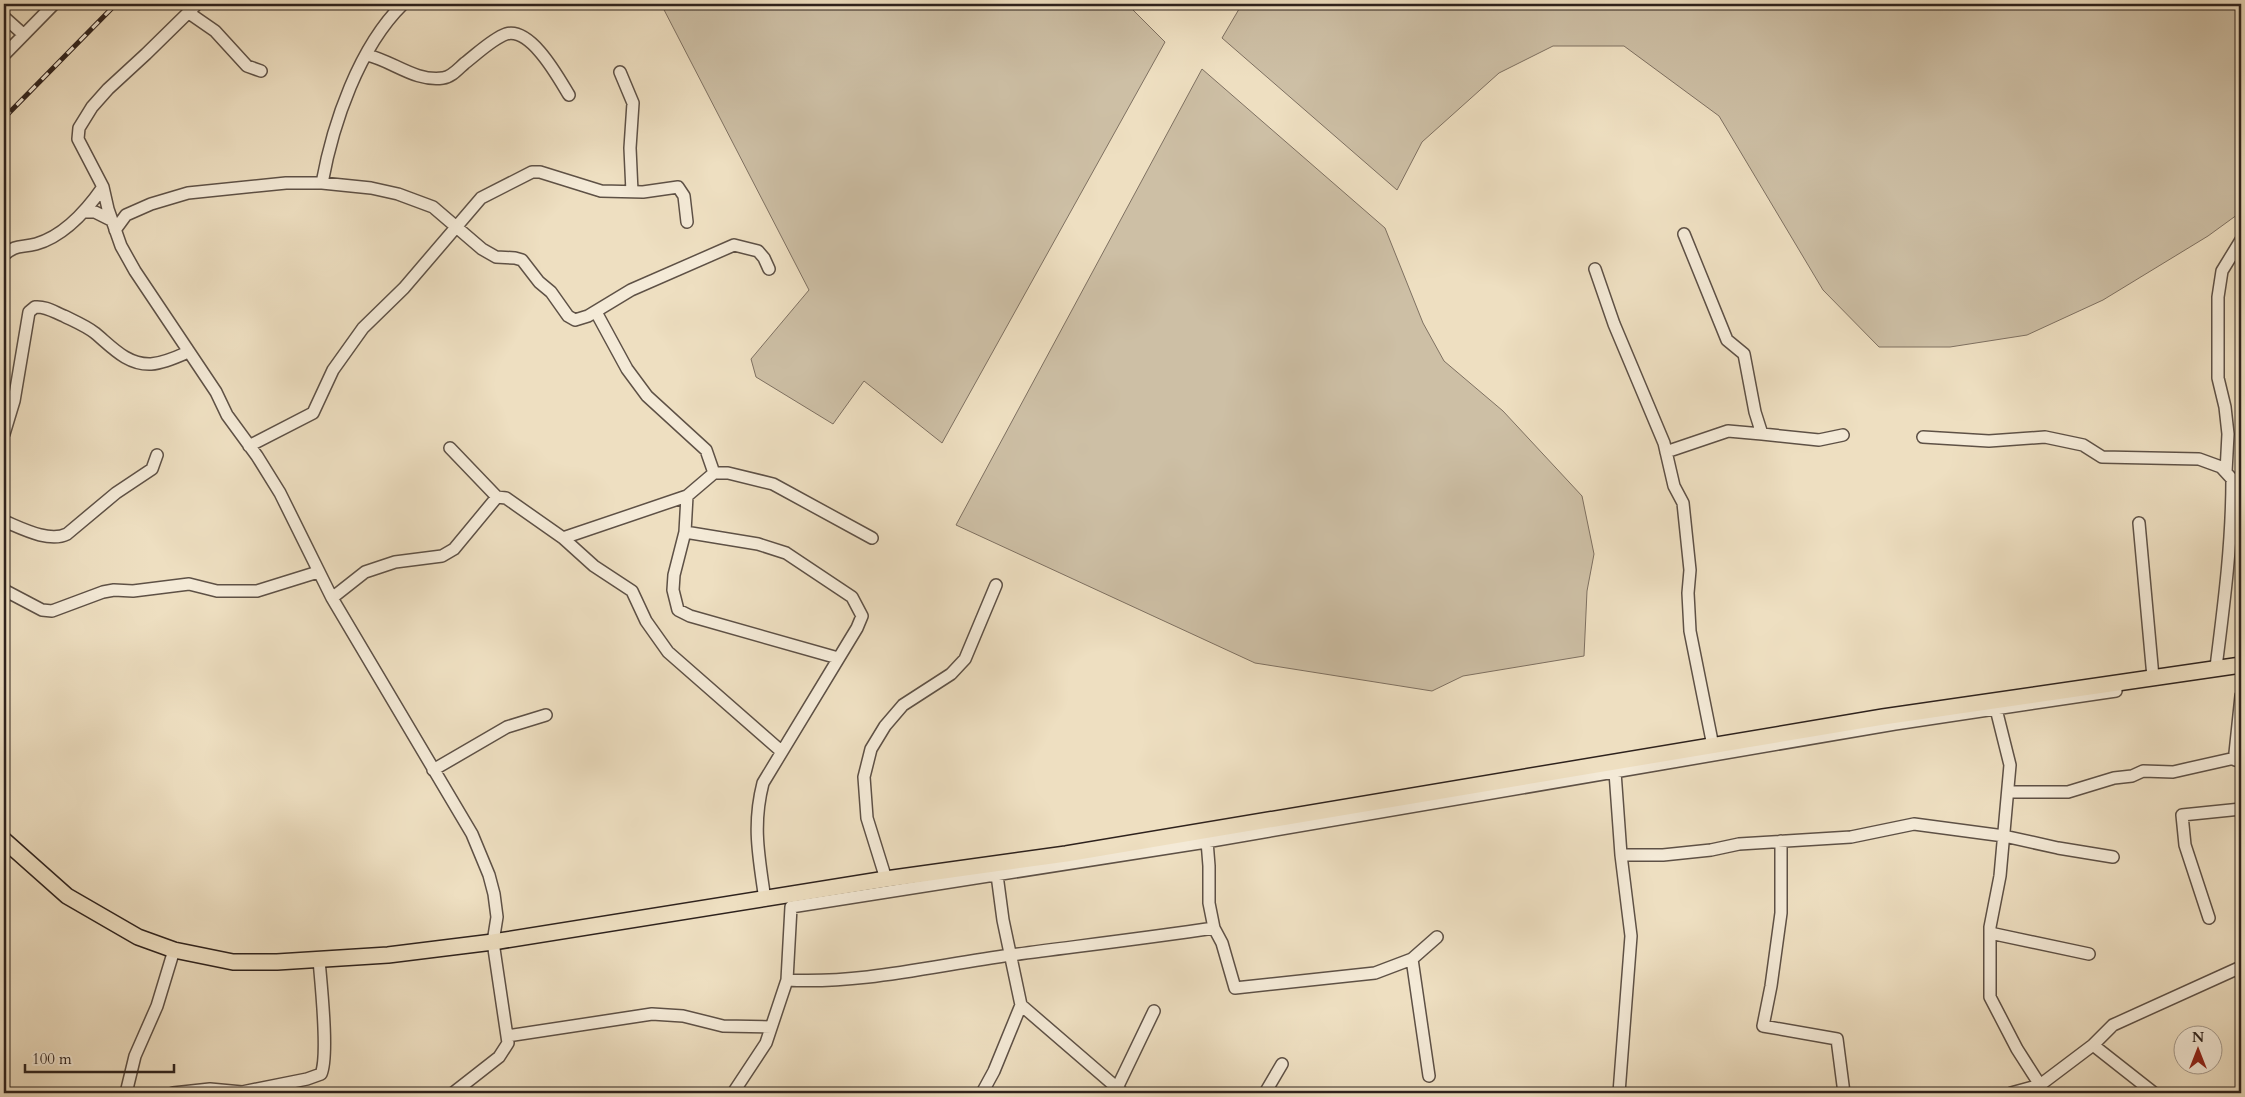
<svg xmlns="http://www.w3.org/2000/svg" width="2245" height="1097" viewBox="0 0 2245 1097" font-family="Cardo,serif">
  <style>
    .green { fill: #cdbfa5; stroke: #7e7061 }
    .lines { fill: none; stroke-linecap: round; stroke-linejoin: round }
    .minor-casing { stroke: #5e5146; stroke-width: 14 }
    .major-casing { stroke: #2e221d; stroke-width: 18 }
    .minor { stroke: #f4ead7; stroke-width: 11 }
    .major { stroke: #eedfc1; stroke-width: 15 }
    .rail-casing { stroke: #2e221d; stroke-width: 5 }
    .rail { stroke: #f4ead7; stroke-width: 3; stroke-dasharray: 9; stroke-linecap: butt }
  </style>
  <rect width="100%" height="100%" fill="#eedfc1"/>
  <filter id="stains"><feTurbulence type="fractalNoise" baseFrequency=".004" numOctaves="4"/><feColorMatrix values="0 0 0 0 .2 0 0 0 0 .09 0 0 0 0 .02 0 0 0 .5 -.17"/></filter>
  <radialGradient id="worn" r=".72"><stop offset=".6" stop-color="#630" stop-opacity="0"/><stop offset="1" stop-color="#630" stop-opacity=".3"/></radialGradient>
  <path class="green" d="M661,4H1127L1165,42L942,443L864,381L833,424L756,377L751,359L809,290Z
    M1242,4H2241V212L2208,236L2103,300L2027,335L1950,347H1879L1823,290L1719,116L1624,46H1553L1499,73L1422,142L1397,190L1222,38Z
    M1202,69L1385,228L1423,323L1444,361L1503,411L1582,496L1594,554L1587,591L1584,656L1463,676L1432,691L1255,663L956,525Z"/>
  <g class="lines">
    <defs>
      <path id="minor" d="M197,4L146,54L108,89L92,107L79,128L78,139L103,187L108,209L121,246L135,271L216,392L227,415L257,456L280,493L332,598L472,834L489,875L494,894L497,917L493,942L508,1043L499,1057L453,1093
        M189,13L215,31L247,66L261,71
        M4,17L23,34
        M4,55L54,4
        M367,55C393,61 415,82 443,78C452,77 459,68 465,63C477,54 492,39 506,34C531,27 558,77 569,95
        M620,72L633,103L630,148L632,192
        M322,183C333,123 359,47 403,4
        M85,212H95L111,220
        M115,230L126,215L151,204L188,193L286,183H322L371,188L398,194L433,207L482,249L496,257L515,258L522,260L539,282L551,292L568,316L575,320L588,316L631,290L734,245L758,251L764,258L769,269
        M1684,234L1727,340L1744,354L1755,412L1762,434L1819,440L1843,435
        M4,255C16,244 21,248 36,244C64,236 87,210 103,187
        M1595,269L1614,324L1664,443L1674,486L1683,503L1690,570L1688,593L1690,631L1713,746
        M596,312L627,369L647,396L706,450L714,473
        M4,434L14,401L29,312L35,307C46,306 54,312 64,316C74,321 86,326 95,333C112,347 127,365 151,364C164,363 177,357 188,352
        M1923,437L1989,441L2045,437L2083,445L2102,457L2199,459L2221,467L2232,479C2232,543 2224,604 2216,667
        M249,446L313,413L333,370L363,328L404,288L481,198L532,172H540L601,191L643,192L678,187L684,196L687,222
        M450,448L497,497
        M1666,452L1728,431L1762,434
        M2226,472L2228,434L2225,407L2218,378V297L2222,271L2241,240
        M687,496L685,532L674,575L673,590L678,610L690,616L838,658
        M4,521C21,528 49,543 67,534L116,493L152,469L157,455
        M2139,523L2153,677
        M685,532L758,544L786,553L852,597L862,616L857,628L763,783C752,826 759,857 765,900
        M563,538L687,496L714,473H728L773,484L872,538
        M4,590L42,610L52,611L103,592L114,590L133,591L189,584L217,591H257L318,572
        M332,598L365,572L395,562L442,556L454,549L497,497L506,498L563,538L594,566L632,591L646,621L668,652L781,751
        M1996,709L2010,765L2000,876L1990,927V997L2017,1049L2040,1085
        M2239,761L2235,760V753L2241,696
        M433,770L507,727L546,715
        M1615,772L1621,855L1631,936L1619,1093
        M2008,792H2068L2114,778L2132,776L2143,771L2173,772L2235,758
        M1207,841L1209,866V903L1214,928L1222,943L1235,988L1375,973L1412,959
        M1781,841V913L1771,986L1763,1026L1837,1039L1844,1093
        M1621,855H1663L1711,850L1739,844L1851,837L1914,824L2004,836L2058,848L2113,857
        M886,879L867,818L864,777L871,749L885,726L903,705L951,674L965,659L996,585
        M2209,918L2185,845L2182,815L2241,809
        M1990,933L2089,954
        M787,980C863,984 936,965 1011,955C1079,946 1147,938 1214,928
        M1021,1005L1123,1093
        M507,1036L652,1014L683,1016L723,1026L771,1027
        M2093,1045L2154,1093
        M1429,1076L1412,959L1437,937
        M1117,1088L1154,1011
        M126,1093L135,1056L157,1006L174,950
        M173,1093L210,1089L242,1092L307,1079L321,1074C329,1056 321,984 319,960
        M733,1093L766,1043L787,980L791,907L1200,843L1895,724L2116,691
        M982,1093L994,1071L1021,1005L1003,920L997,875
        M1265,1093L1282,1064
        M2011,1093L2040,1085L2093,1045L2113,1025L2241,967"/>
      <path id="major" d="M4,840L67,896L138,937L174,950L233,962H277L388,955L493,942L886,879L1066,854L1883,717L2241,665"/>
    </defs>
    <use href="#minor" class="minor-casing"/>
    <use href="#major" class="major-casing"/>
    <use href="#minor" class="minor"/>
    <use href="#major" class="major"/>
    <defs>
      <path id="rail" d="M4,118L116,4"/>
    </defs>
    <use href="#rail" class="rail-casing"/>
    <use href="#rail" class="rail"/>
  </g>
  <rect width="2245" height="1097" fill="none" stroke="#eedfc1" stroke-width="20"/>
  <rect x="5" y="5" width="2235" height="1087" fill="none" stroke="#2e221d" stroke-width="2.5"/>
  <rect x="10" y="10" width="2225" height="1077" fill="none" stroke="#2e221d"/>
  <g transform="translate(2198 1050)"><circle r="24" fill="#f4ead7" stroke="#a59a8d"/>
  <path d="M0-4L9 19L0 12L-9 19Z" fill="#8f2418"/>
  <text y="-8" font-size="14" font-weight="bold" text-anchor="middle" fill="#2e221d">N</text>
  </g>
  <path d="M25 1064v8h149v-8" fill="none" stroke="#2e221d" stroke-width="2.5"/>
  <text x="32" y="1064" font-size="15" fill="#2e221d" stroke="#f4ead7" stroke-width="4" paint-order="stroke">100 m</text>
  <rect width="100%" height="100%" filter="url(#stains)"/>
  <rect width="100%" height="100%" fill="url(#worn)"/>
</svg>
